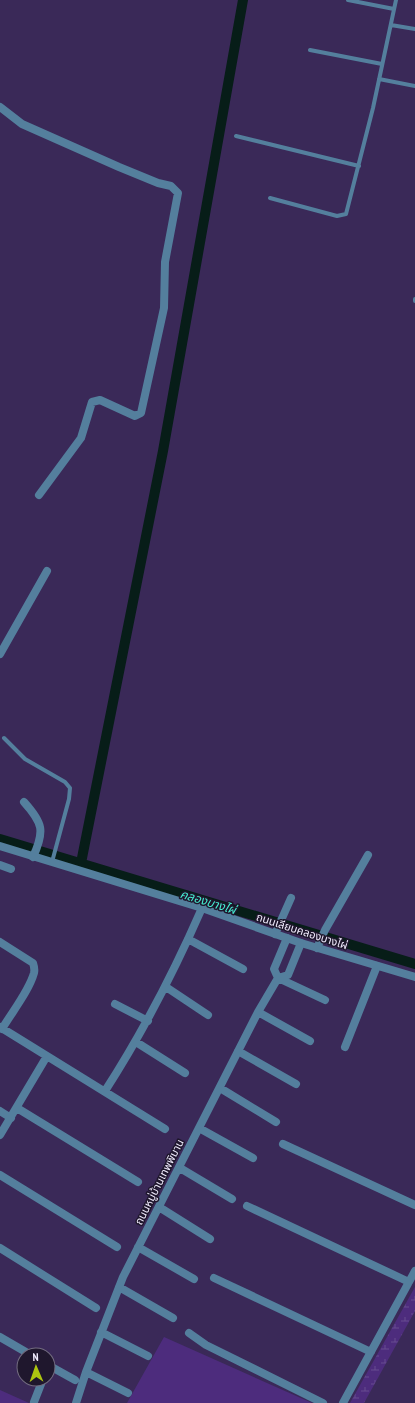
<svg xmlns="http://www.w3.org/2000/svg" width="415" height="1403" viewBox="0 0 415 1403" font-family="'PT Sans Narrow','Noto Sans Thai',sans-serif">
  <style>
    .grass { fill: #4d2c7d }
    .wetland { fill: url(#wetland-marsh) }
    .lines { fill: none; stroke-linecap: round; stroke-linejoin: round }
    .canal { stroke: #071d18; stroke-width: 10 }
    .service { stroke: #547f9d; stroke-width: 4 }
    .minor { stroke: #547f9d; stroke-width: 8 }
    .tertiary { stroke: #547f9d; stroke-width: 8 }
    .labels { text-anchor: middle; stroke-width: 3; stroke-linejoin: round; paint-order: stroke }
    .street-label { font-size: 11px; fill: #f0ebfd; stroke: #1f172d }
    .water-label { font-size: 12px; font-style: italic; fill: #46eed2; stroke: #1f172d }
  </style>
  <defs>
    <pattern id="wetland-marsh" width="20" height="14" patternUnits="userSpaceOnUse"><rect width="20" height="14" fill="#4d2c7d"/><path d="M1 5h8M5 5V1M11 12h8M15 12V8" fill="none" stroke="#674b90"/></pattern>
  </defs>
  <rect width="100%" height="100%" fill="#3a2958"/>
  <path class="grass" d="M164,1337L312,1403H127Z
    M0,1390L29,1403H0Z"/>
  <path class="wetland" d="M415,1287V1311L364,1403H350Z"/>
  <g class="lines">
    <path class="canal" d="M0,839L415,964
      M81,863L163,451L243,0"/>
    <path class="service" d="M348,0L394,9
      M391,25L415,29
      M310,50L382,64
      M379,79L415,86
      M236,136L359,166
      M270,198L337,216L346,214L373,108L396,0
      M415,299V301
      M4,738L25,759L65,782L70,788L69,799L52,862"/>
    <path class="minor" d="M0,107L22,124L119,167L158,183L171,186L178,193L165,262L164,308L141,413L135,416L100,400L92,402L81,438L39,495
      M0,654L47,571
      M24,802C43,823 45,831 33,857
      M0,865L11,869
      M275,934L291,898
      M188,939L243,969
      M0,942L33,963C34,966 35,969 34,973C29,991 12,1012 2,1029
      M317,948L325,930L368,855
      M278,978L325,1000
      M278,978L274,969L287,938
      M166,987L208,1015
      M115,1004L148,1021
      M258,1012L310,1041
      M0,1027L165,1129
      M136,1042L185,1073
      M345,1047L377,966
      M238,1051L296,1084
      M220,1088L276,1122
      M105,1091C143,1032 174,972 202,908
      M17,1108L138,1182
      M0,1111L11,1118
      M199,1128L253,1158
      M0,1135L47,1056
      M283,1144L415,1205
      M180,1168L232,1199
      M0,1175L117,1247
      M247,1206L409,1282
      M159,1207L210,1239
      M138,1247L194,1279
      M0,1248L96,1308
      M214,1278L371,1352
      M119,1287L173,1318
      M101,1332L148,1356
      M189,1333L206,1345L323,1403
      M0,1337L31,1355
      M48,1365L75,1380
      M86,1372L128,1393
      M34,1402L43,1379
      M76,1403L86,1372L123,1277L258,1012L278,978L288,975L301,943
      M343,1403L415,1271"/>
    <path class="tertiary" d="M0,846L202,908L301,943L415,977"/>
  </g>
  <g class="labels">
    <g class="street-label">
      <text transform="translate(302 931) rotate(18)" y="4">ถนนเลียบคลองบางไผ่</text>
      <text transform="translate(159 1182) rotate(-63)" y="4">ถนนหมู่บ้านเทพพิมาน</text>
    </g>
    <g class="water-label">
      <text transform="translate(208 902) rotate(17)" y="4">คลองบางไผ่</text>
    </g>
  </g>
  <g transform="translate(36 1367) rotate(358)"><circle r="19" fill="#1f172d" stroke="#736c80"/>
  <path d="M0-3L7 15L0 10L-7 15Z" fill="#adc610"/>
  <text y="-6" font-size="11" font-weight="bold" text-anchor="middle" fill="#f0ebfd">N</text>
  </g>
</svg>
